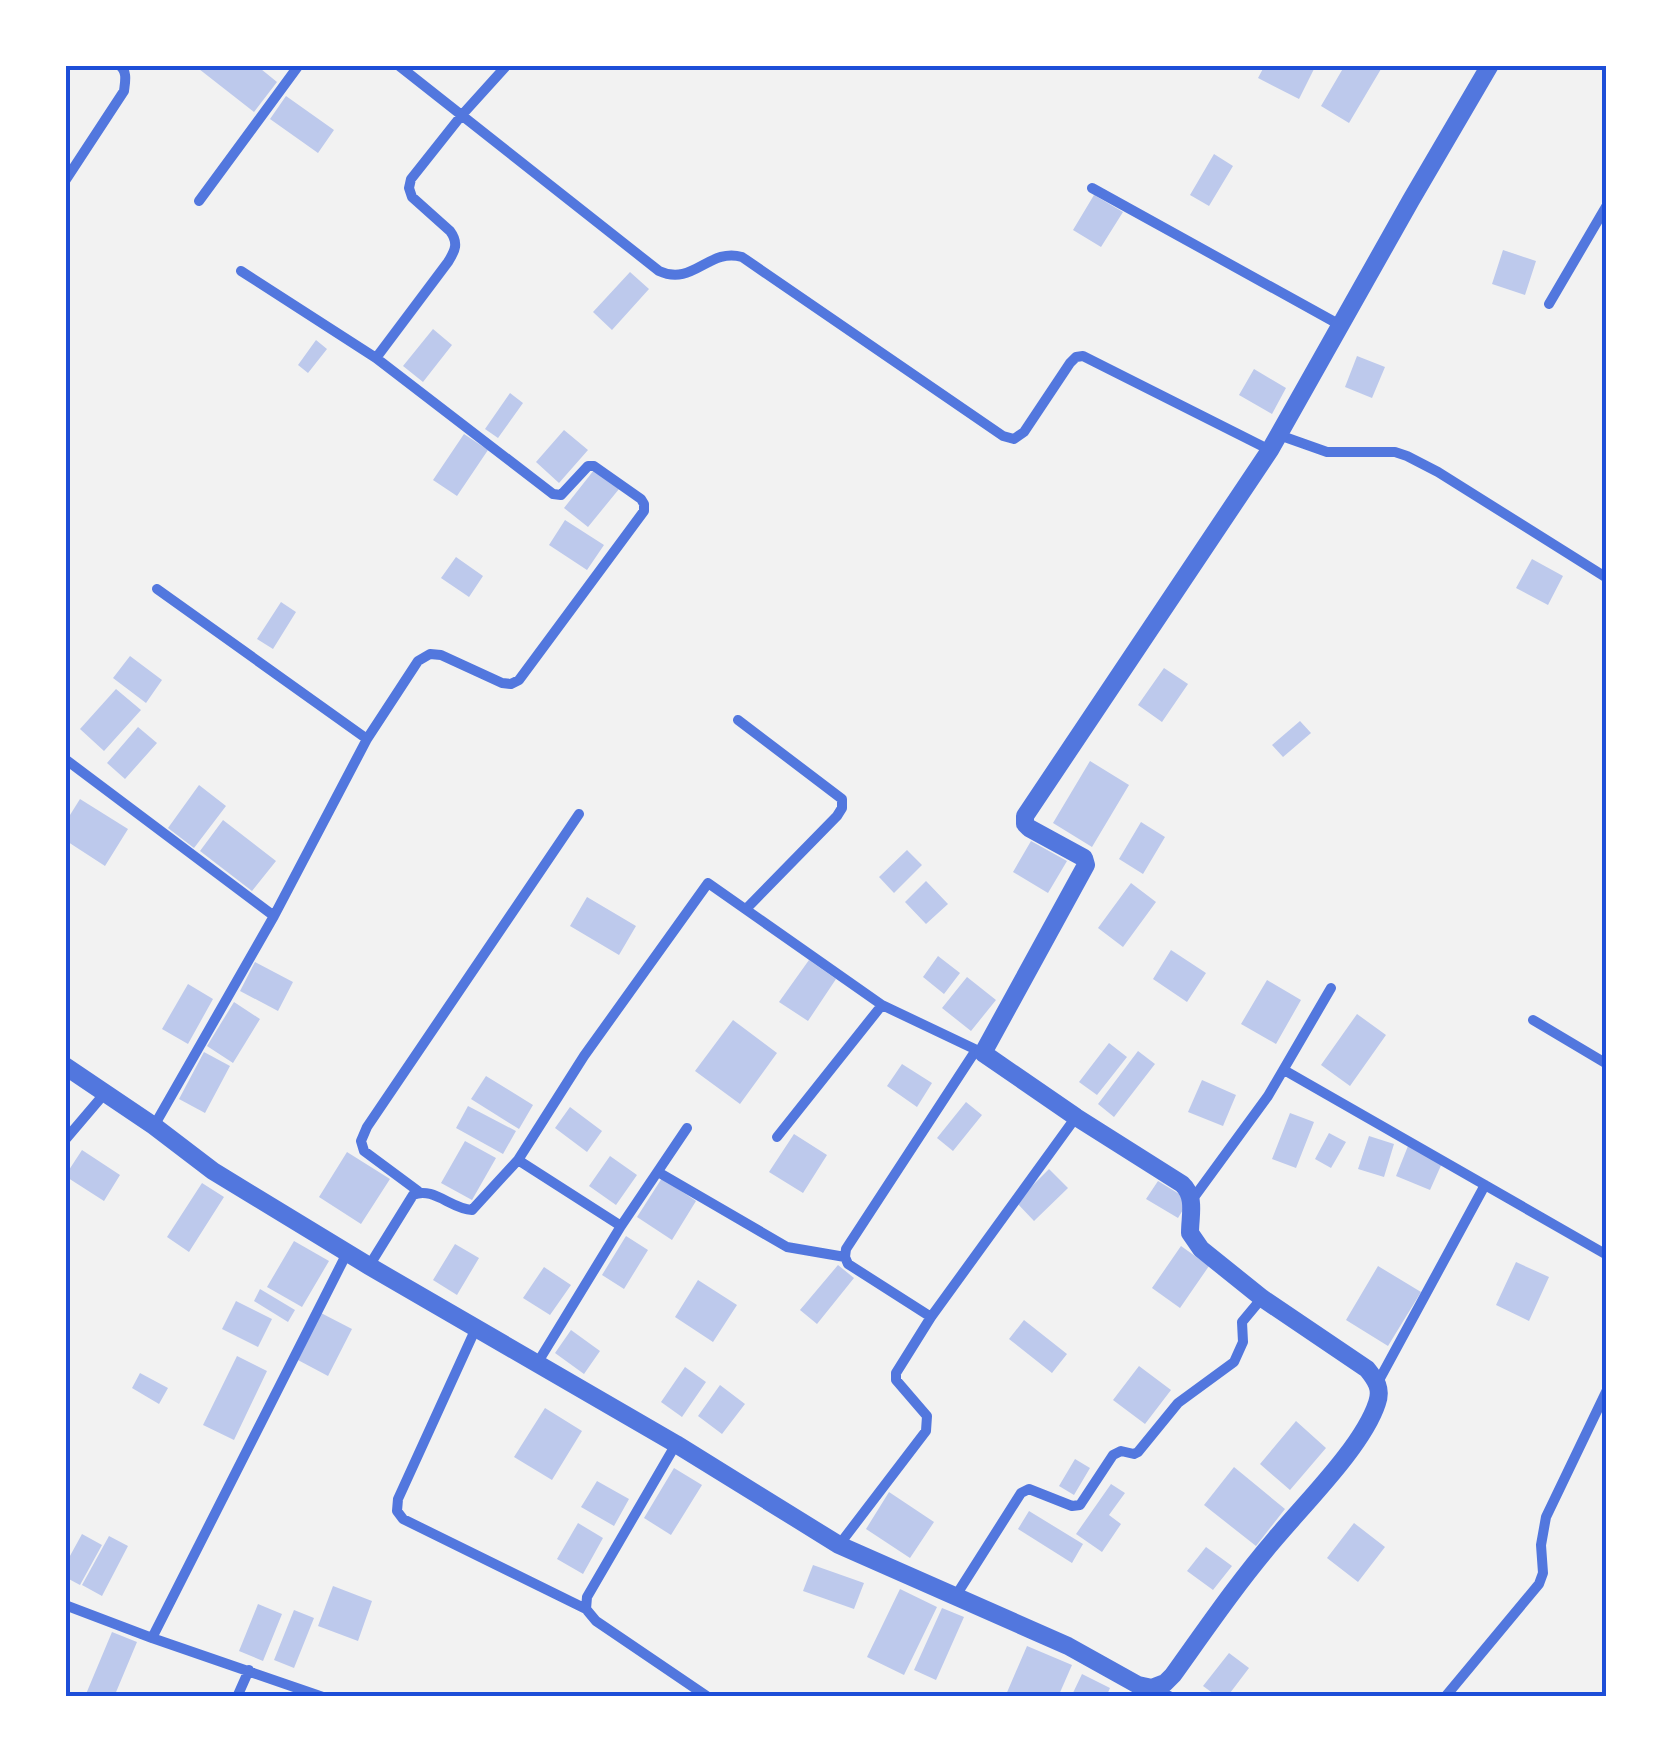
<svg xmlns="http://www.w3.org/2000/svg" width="1672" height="1762" viewBox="0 0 1672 1762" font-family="'Times New Roman',serif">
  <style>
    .building { fill: #bdc9ec }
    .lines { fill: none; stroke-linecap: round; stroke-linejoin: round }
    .minor { stroke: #5277de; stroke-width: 10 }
    .tertiary { stroke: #5277de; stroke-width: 18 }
    .neatline { fill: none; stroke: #1d4ed8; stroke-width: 4 }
  </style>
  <rect width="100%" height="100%" fill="#f2f2f2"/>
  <path class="building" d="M202,65H256L277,82L254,112L199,69Z
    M1265,65H1316L1299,99L1258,78Z
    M1345,65H1375L1381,69L1349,123L1321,106Z
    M286,96L334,130L318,153L270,119Z
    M1214,154L1233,166L1209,206L1190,195Z
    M1094,195L1123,212L1101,247L1073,230Z
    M1503,250L1536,261L1525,295L1492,284Z
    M630,272L649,289L612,330L593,312Z
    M433,329L452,345L423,382L403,366Z
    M316,340L327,349L308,373L298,365Z
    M1357,356L1385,367L1372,398L1345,387Z
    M1254,369L1286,388L1272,414L1239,395Z
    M510,393L523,403L498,438L485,429Z
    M564,430L588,450L559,483L536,462Z
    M464,434L488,450L457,496L433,480Z
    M594,470L619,489L588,527L564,508Z
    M565,520L604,545L587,570L549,545Z
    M456,557L483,576L469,597L441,578Z
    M1532,559L1563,576L1548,605L1516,588Z
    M281,602L296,612L273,649L257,639Z
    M130,656L162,680L146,703L113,678Z
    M1164,668L1188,684L1162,722L1138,705Z
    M116,689L141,710L104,751L80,729Z
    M1300,721L1311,733L1283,757L1272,745Z
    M138,727L157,743L125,779L107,763Z
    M1090,761L1129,785L1092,847L1053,823Z
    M199,785L226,806L194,848L168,828Z
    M80,799L128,829L105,866L65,840V823Z
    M223,820L276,861L252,891L200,851Z
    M1141,822L1165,837L1143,874L1119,859Z
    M1031,841L1067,861L1048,893L1013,872Z
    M907,850L922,865L894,893L879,877Z
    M926,881L948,904L926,924L905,902Z
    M1131,883L1156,902L1123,947L1098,928Z
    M587,897L636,926L619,955L570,926Z
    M1171,950L1206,973L1187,1002L1153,979Z
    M938,956L960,973L944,994L923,977Z
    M809,960L836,979L808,1021L779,1002Z
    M255,962L293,982L278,1011L240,991Z
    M967,977L996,1000L971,1031L942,1008Z
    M1267,980L1301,1000L1276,1044L1241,1024Z
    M188,984L213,999L188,1044L162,1029Z
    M234,1002L260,1019L233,1063L207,1046Z
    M1357,1014L1386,1035L1350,1086L1321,1065Z
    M733,1020L777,1053L740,1104L695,1071Z
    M1109,1043L1127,1057L1097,1095L1079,1082Z
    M1138,1051L1155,1064L1114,1117L1098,1104Z
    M204,1052L230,1066L205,1113L179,1099Z
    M902,1064L932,1083L917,1107L887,1086Z
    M486,1076L533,1105L519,1129L471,1099Z
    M1202,1080L1236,1095L1223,1126L1188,1112Z
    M966,1102L982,1115L953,1151L937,1138Z
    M468,1106L516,1131L503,1154L456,1128Z
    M570,1107L602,1131L587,1152L555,1128Z
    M1290,1113L1314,1122L1296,1168L1272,1159Z
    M1329,1133L1346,1142L1331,1168L1315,1159Z
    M794,1134L827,1155L803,1193L769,1172Z
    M1369,1136L1394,1144L1384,1177L1358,1169Z
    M465,1141L496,1158L472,1200L441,1183Z
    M1408,1146L1443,1161L1430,1190L1396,1176Z
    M82,1150L120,1175L104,1201L65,1176Z
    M347,1152L390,1179L361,1224L319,1197Z
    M610,1156L637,1175L616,1205L589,1186Z
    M1049,1169L1068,1188L1034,1221L1016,1202Z
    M662,1178L696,1201L672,1240L637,1217Z
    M1158,1181L1189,1200L1178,1218L1146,1199Z
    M202,1183L224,1197L189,1252L167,1237Z
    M626,1236L648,1250L624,1289L602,1275Z
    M294,1241L329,1261L302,1307L267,1287Z
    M455,1244L479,1258L457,1295L433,1280Z
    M1181,1246L1209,1266L1180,1308L1152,1288Z
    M1516,1262L1549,1277L1529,1321L1496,1305Z
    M838,1265L854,1278L817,1324L800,1310Z
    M1378,1266L1421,1292L1388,1346L1346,1320Z
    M544,1267L571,1285L550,1315L523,1298Z
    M698,1280L737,1305L713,1342L675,1317Z
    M260,1289L295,1310L288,1322L254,1301Z
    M236,1301L272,1319L258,1347L222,1329Z
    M321,1313L352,1329L328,1376L296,1359Z
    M1024,1320L1067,1354L1052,1373L1009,1339Z
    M571,1330L600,1351L584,1374L555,1353Z
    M237,1356L267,1371L234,1440L203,1425Z
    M1139,1366L1171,1390L1145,1424L1113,1400Z
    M685,1367L706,1382L682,1417L661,1402Z
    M140,1373L168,1388L159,1404L132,1388Z
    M720,1385L745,1404L722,1434L698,1416Z
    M545,1408L582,1431L552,1480L514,1457Z
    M1296,1421L1326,1448L1290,1490L1260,1464Z
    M1075,1459L1090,1468L1074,1495L1059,1486Z
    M1234,1467L1285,1509L1256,1546L1204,1505Z
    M674,1468L702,1485L671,1535L644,1518Z
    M597,1481L629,1499L614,1526L581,1507Z
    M1111,1484L1125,1493L1109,1515L1121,1524L1102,1552L1076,1534Z
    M889,1492L934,1522L910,1558L866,1529Z
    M1029,1511L1083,1544L1072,1563L1018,1529Z
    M578,1523L603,1538L583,1574L557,1559Z
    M1354,1523L1385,1547L1358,1582L1327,1558Z
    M82,1534L102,1545L80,1585L65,1577V1565Z
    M109,1536L128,1546L102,1596L82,1585Z
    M1206,1547L1232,1566L1213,1590L1187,1571Z
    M813,1565L864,1583L854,1609L803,1591Z
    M333,1586L372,1601L358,1641L318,1626Z
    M900,1589L937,1607L904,1675L867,1657Z
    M258,1604L282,1614L263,1661L239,1651Z
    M942,1608L964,1617L936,1680L914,1670Z
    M294,1610L314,1618L294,1668L274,1660Z
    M112,1632L137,1642L114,1697H93L86,1694Z
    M1027,1646L1072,1665L1058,1697H1005Z
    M1229,1653L1249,1668L1227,1697H1218L1203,1686Z
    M1082,1674L1110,1688L1106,1697H1071Z"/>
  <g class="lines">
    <path class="minor" d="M398,65L659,271C693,287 709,247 742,257L1003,436L1014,439L1024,432L1070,363L1076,357L1083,356L1270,450
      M65,181L124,91C125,82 128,71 119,65
      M1092,188L1340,325
      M199,201L299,65
      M241,271L376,358
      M1549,304L1607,205
      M1279,435L1327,452H1395L1407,456L1438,472L1607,578
      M157,589L367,739
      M738,720L842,799V808L837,816L747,908
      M65,759L274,916L367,739L418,661L430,654L441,655L502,683L511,684L519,680L644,511V504L641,499L594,466H588L561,495L553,494L376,358L448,262C455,251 459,243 450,231L412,197L409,188L411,179L461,116L507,65
      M1533,1020L1607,1064
      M976,1050L846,1249L845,1257L848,1264L931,1317L1076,1117
      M1284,1070L1607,1255
      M154,1126L274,916
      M777,1137L882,1005
      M65,1140L105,1093
      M658,1172L787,1247L845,1257
      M418,1191L364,1151L361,1141L367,1127L579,814
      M1192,1200L1268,1096L1331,988
      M621,1226L687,1128
      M369,1266L413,1195C433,1186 451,1209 472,1210L518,1160
      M476,1328L398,1499L397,1511L403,1519L586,1609
      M538,1362L621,1226L518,1160L584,1056L708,883L882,1005L983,1053
      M1378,1382L1485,1185
      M676,1444L587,1597L586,1609L596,1621L708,1697
      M839,1545L926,1431L927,1416L896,1380V1373L931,1317
      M955,1597L1021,1493L1029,1489L1072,1506L1080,1505L1113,1455L1121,1451L1134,1454L1138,1452L1178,1403L1234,1362L1243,1342L1242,1322L1262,1298
      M65,1605L152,1638L323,1697
      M152,1638L347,1253
      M1153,1688L1171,1697
      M237,1697L249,1670
      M1445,1697L1539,1584L1543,1573L1541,1545L1546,1517L1607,1390"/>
    <path class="tertiary" d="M65,1066L154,1126L213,1171L369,1266L676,1444L839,1545L1068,1646L1138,1685L1152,1688L1165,1683L1173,1675C1206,1629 1238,1582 1275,1539C1305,1503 1363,1446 1377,1403C1382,1389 1376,1380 1367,1369L1262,1298L1201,1249L1190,1233C1190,1215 1196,1197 1182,1184L1076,1117L983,1053L1086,865L1084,858L1029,828L1025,824V816L1270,450L1411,200L1490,65"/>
  </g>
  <rect width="1672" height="1762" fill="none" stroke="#ffffff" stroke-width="135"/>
  <rect x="68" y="68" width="1536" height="1626" class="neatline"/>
</svg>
